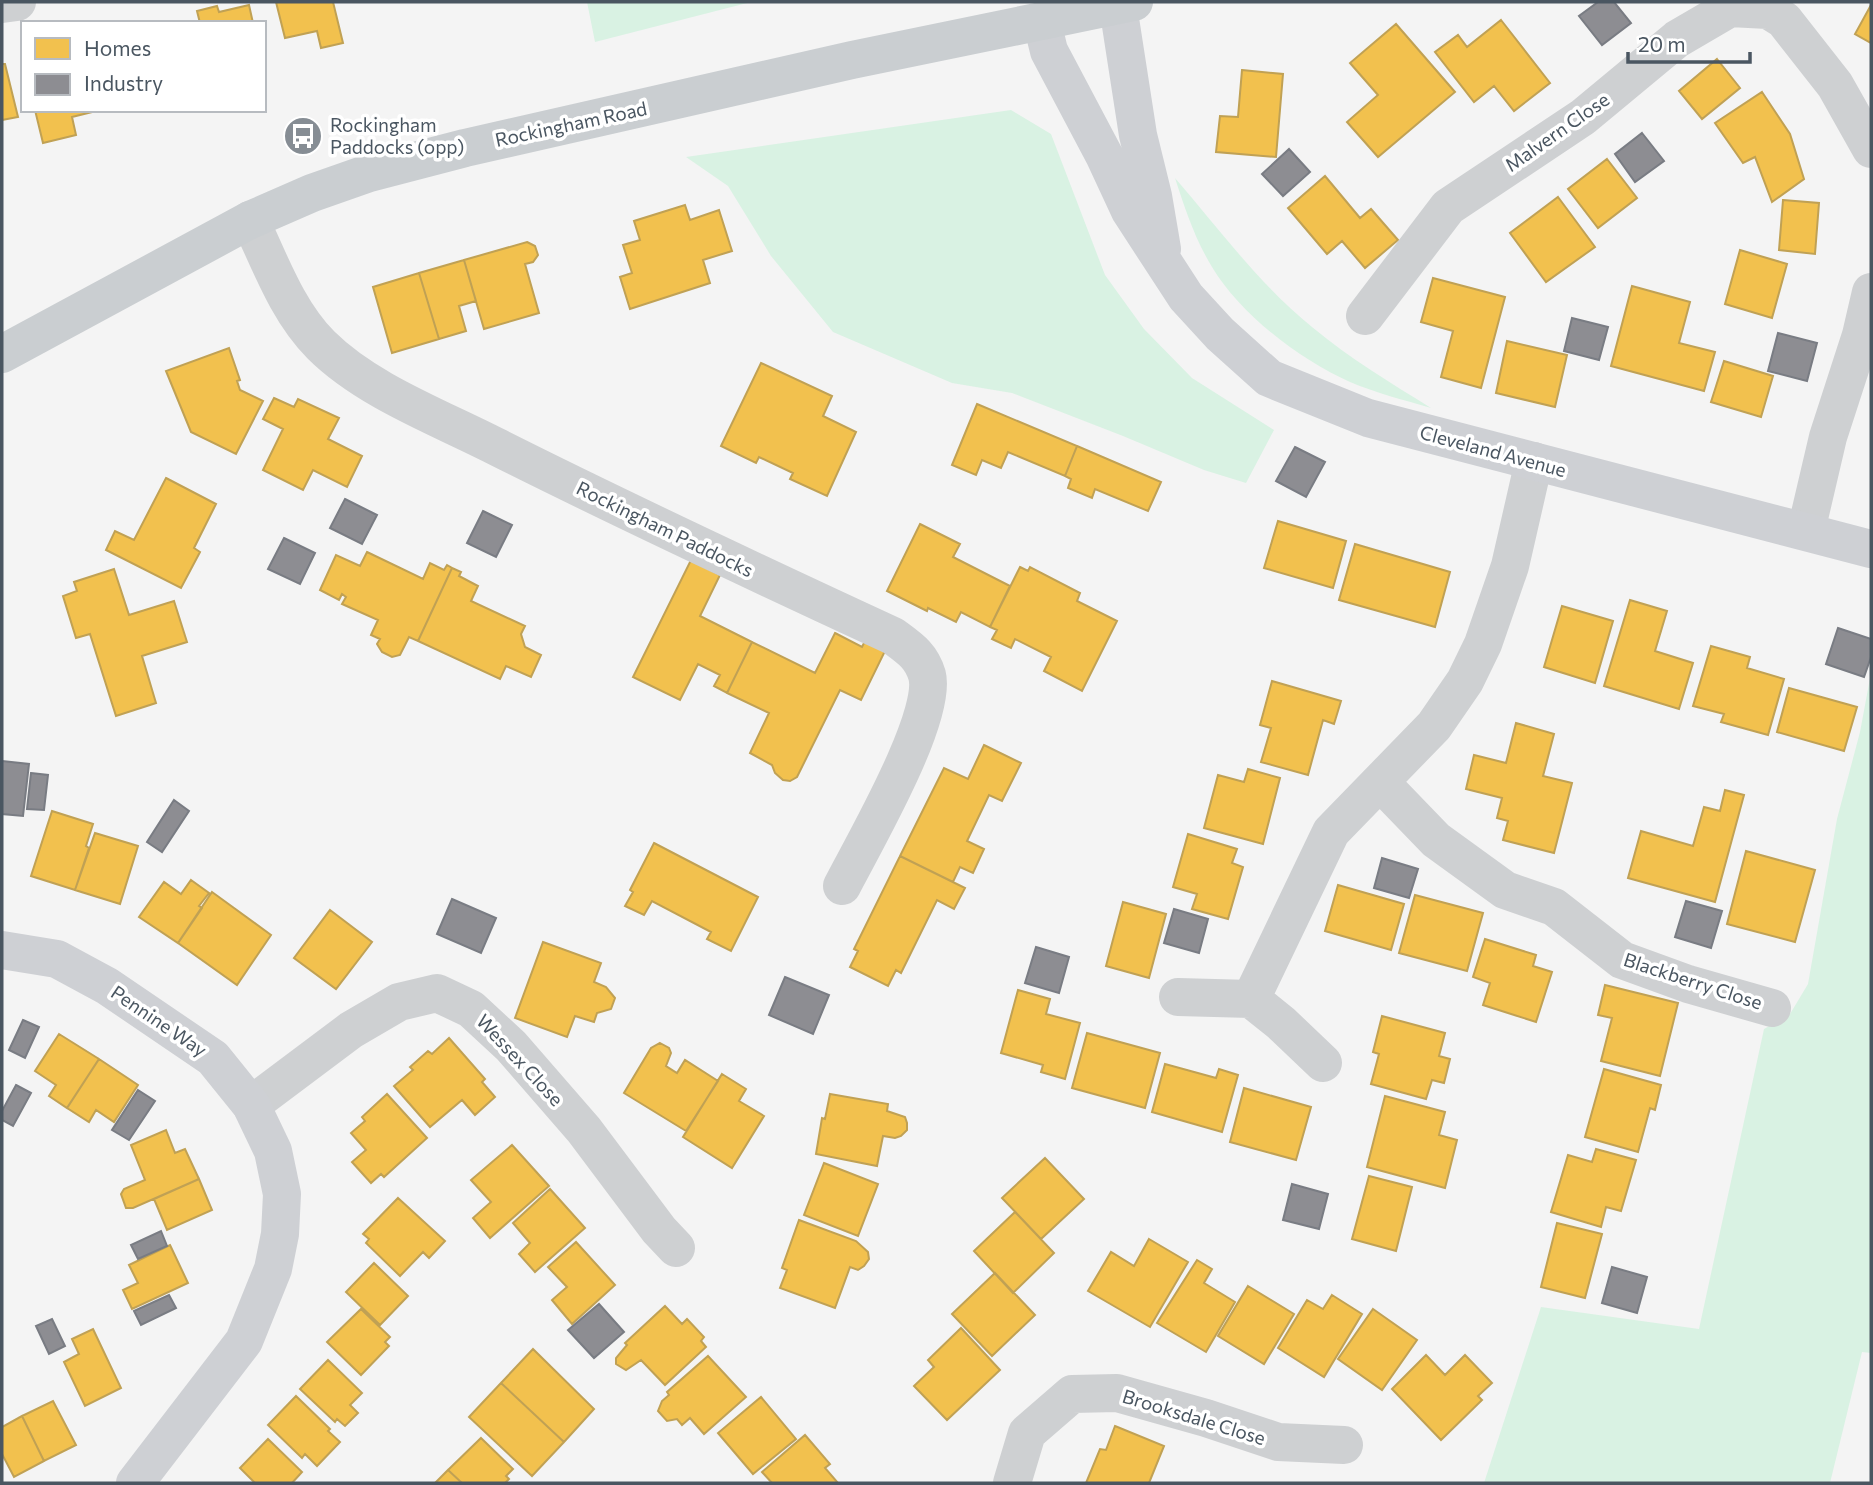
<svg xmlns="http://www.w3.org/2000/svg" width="1873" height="1485" viewBox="0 0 1873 1485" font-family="Commissioner,sans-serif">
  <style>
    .green { fill: #d9f2e3 }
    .homes { fill: #f2c14e; stroke: #c0a154; stroke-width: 2 }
    .industry { fill: #8d8d92; stroke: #797c83; stroke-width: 2 }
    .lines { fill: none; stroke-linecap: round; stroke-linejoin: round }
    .street { stroke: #ced0d2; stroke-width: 38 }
    .secondary { stroke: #ced0d4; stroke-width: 38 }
    .primary { stroke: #caced1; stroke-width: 38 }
    .labels { text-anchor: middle; stroke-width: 7; stroke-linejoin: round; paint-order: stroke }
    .street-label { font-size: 19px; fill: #4a5661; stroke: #fff }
    .poi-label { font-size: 19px; fill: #4a5661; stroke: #fff; text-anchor: start }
  </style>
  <rect width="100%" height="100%" fill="#f4f4f4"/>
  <path class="green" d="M587,2H751L595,42Z
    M1011,110L1051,134L1105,275L1144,329L1192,378L1274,430L1246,483L1204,470L1123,436L1012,393L952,383L833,332L771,256L728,186L686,157Z
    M1175,178C1219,229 1260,285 1312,327C1349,358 1391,383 1431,408C1404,400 1376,393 1350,382C1300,360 1240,314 1212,267C1195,239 1185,209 1175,178Z
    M1871,673V1353L1862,1352L1830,1483H1484L1541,1307L1699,1329L1764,1029L1790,1014L1808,984L1837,819L1860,732Z"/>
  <path class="homes" d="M276,2H333L343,43L321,48L317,31L285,38Z
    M249,5L253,23H200L197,11L217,6L219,12Z
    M1871,5V43L1855,34Z
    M1501,20L1550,83L1514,111L1494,86L1474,102L1435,52L1458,35L1467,47Z
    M1396,24L1455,92L1378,157L1347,122L1378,95L1350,63Z
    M1717,59L1740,88L1702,119L1679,91Z
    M2,64H5L18,117L2,120Z
    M1242,70L1283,74L1276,157L1216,152L1220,116L1238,117Z
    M1762,92L1790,134L1804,179L1772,202L1755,157L1743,163L1715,123Z
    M35,110H91L92,112L72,117L76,135L43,143Z
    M1607,159L1637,198L1598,228L1568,189Z
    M1325,176L1360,218L1371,209L1398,240L1365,268L1342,241L1327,254L1288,208Z
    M1558,197L1595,247L1546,282L1510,233Z
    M1783,200L1819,203L1815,254L1779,250Z
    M685,205L690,220L719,210L732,251L703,260L710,283L630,309L620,277L632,273L623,245L640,240L634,221Z
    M527,242L535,246L538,255L533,262L525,264L539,313L484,329L464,260Z
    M1740,250L1787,264L1772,318L1725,304Z
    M464,260L476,301L459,306L466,331L439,339L419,273Z
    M419,273L439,339L392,353L373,287Z
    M1433,278L1505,297L1481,388L1441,377L1453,331L1421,322Z
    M1632,286L1690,302L1679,343L1715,352L1704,391L1611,366Z
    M1507,341L1567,355L1555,407L1496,393Z
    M229,348L240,380L237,381L240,390L263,401L236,454L191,432L166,371Z
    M1724,361L1773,376L1761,417L1711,402Z
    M761,363L832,396L823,416L856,432L827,496L790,479L793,473L759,457L756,463L721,446Z
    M274,398L294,407L298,399L339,418L328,439L362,456L347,487L313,470L303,490L263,470L283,429L263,419Z
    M977,404L1077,446L1065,476L1008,452L1001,468L982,460L976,475L952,465Z
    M1077,446L1161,482L1148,511L1095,489L1092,498L1068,488L1071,479L1065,476Z
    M166,478L216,504L194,548L200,552L181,588L106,550L115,531L134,540Z
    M1278,521L1346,541L1333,588L1264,568Z
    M920,524L960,544L953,557L1010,586L990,627L961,612L956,622L928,608L927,611L887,591Z
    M1355,544L1450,572L1435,627L1339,600Z
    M367,552L423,579L430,563L444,570L447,565L452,568L418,641L409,637L400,655L392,657L382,652L377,644L380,639L371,635L378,620L342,604L346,597L342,594L339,600L320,590L336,555L360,566Z
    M691,560L720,575L700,616L752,642L727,693L714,686L720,675L698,664L680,700L633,677Z
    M1020,567L1028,571L1030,567L1080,593L1077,601L1117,621L1082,691L1044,671L1051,657L1015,639L1011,648L992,639L997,630L990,627Z
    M452,568L461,572L459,576L478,586L471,601L525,626L521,634L525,647L541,655L531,677L506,666L500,679L418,641Z
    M114,569L129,615L174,601L187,642L142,656L156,703L116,716L90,634L76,638L63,596L77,591L74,582Z
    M1630,600L1667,611L1655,651L1693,663L1679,709L1604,686Z
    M1562,606L1613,621L1595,683L1544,667Z
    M835,633L862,647L865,641L885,651L861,700L840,690L797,777L790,781L783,780L775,773L772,765L750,753L769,713L727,693L752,642L815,673Z
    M1711,646L1750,657L1747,668L1784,679L1768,735L1721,722L1724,714L1693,706Z
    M1272,681L1341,701L1334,724L1323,720L1308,775L1261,762L1271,728L1260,725Z
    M1789,688L1857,707L1844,751L1777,732Z
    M1516,723L1554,734L1543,776L1572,783L1554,853L1503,840L1508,821L1497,818L1502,798L1466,789L1474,755L1506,763Z
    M984,745L1021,763L1002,801L989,795L967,841L984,849L973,873L960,867L953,882L900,856L944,768L968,779Z
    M1248,769L1280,778L1263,844L1204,828L1218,775L1244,782Z
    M1725,790L1744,795L1715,902L1628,878L1641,831L1693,846L1704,807L1720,811Z
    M52,811L93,824L86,846L89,848L75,890L31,876Z
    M95,833L138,846L120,904L75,890Z
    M1188,834L1237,849L1232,863L1243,867L1228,919L1192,909L1197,894L1173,887Z
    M654,843L758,897L731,951L707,939L711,932L652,901L644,915L625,906L633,892L630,890Z
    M1746,851L1815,870L1795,942L1727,924Z
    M900,856L965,888L954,909L937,900L901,973L896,970L888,986L850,967L858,951L854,949Z
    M191,880L209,893L199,906L202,908L178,943L139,917L164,882L181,894Z
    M1338,885L1404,904L1391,950L1325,931Z
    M212,892L271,935L237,985L178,943Z
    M1415,895L1483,913L1467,971L1399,953Z
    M1123,902L1166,914L1149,978L1106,966Z
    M330,910L372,942L336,989L294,958Z
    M1485,939L1536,955L1533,966L1552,972L1536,1022L1483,1005L1490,983L1473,977Z
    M543,942L601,963L594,982L606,987L615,998L611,1009L597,1013L594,1022L575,1016L567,1037L515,1018Z
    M1605,985L1678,1003L1660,1076L1601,1061L1612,1018L1598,1015Z
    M1018,990L1050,999L1046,1014L1080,1023L1065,1079L1041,1072L1043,1065L1001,1053Z
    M1382,1016L1445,1033L1439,1056L1450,1059L1444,1083L1432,1080L1426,1099L1371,1084L1379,1054L1373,1052Z
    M1087,1033L1160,1053L1145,1108L1072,1088Z
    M59,1034L99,1059L67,1108L49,1096L56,1085L35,1071Z
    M449,1038L485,1079L482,1082L495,1097L475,1115L462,1100L430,1127L394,1086L413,1070L410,1067L428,1051L432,1054Z
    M660,1043L669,1048L671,1053L666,1066L677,1073L685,1060L718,1081L686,1131L624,1093L651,1048Z
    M99,1059L138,1085L114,1122L96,1110L89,1122L67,1108Z
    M1165,1064L1216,1078L1219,1069L1238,1075L1222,1132L1152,1112Z
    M1604,1069L1661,1085L1655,1110L1650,1108L1638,1152L1585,1137Z
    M722,1074L746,1089L739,1101L764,1116L732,1168L683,1137Z
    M1244,1088L1311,1107L1296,1160L1230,1142Z
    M387,1094L427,1138L384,1177L381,1174L371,1183L352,1162L366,1150L351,1133L365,1121L362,1117Z
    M830,1094L888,1104L887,1111L905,1117L907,1123V1130L901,1136L895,1138L883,1136L877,1166L816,1154L822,1118L825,1119Z
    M1385,1096L1445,1112L1439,1135L1457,1140L1445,1188L1367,1167Z
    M166,1130L175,1153L185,1149L199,1179L133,1208H126L121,1194L124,1189L145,1180L131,1145Z
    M512,1145L549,1186L490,1238L473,1218L491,1202L471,1180Z
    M1596,1149L1636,1160L1621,1211L1606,1207L1601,1227L1551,1212L1568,1155L1592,1162Z
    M1045,1158L1084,1199L1041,1239L1002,1198Z
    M824,1163L878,1184L858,1236L804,1215Z
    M1369,1176L1412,1187L1396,1251L1352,1239Z
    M199,1179L212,1210L167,1230L154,1199Z
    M550,1189L585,1228L535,1272L519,1254L530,1243L513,1223Z
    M398,1198L445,1241L429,1258L423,1252L400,1276L366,1243L369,1239L363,1234Z
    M1015,1212L1054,1253L1013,1293L974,1251Z
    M799,1220L856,1241L868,1252L869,1259L864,1266L858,1270L850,1267L835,1308L780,1288L787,1270L782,1268Z
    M1557,1223L1602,1234L1585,1298L1541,1287Z
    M1149,1239L1188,1262L1150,1327L1088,1291L1111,1252L1134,1266Z
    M576,1242L615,1285L572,1324L552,1300L567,1287L548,1267Z
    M170,1245L188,1283L132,1309L123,1290L138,1283L129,1265Z
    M1197,1260L1212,1269L1204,1283L1235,1302L1206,1352L1157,1323Z
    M374,1263L408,1296L380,1325L346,1292Z
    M995,1273L1035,1315L992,1356L952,1314Z
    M1248,1286L1294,1314L1264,1364L1218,1336Z
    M1332,1295L1362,1314L1324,1377L1278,1348L1307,1300L1323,1309Z
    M665,1306L682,1324L687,1319L704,1337L701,1341L706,1347L665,1385L641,1360L626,1370L616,1364V1358L627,1345L625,1343Z
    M361,1309L390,1337L385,1342L389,1346L361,1375L327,1342Z
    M1373,1309L1417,1340L1382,1390L1338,1359Z
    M961,1328L1000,1370L947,1420L914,1386L934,1367L928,1360Z
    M93,1329L121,1388L85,1406L64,1362L79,1354L72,1339Z
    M533,1349L594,1409L564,1442L501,1383Z
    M1426,1355L1445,1375L1465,1355L1492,1383L1478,1396L1482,1400L1441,1440L1392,1389Z
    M708,1356L746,1397L704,1434L690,1418L682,1425L677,1419L667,1421L658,1411L662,1401L669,1395L667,1392Z
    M328,1360L362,1393L350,1405L358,1413L345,1426L337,1419L335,1422L300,1389Z
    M501,1383L564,1442L532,1476L469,1417Z
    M296,1396L330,1429L328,1431L340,1442L317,1466L305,1454L302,1458L268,1425Z
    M761,1397L796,1439L753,1474L718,1433Z
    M53,1401L76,1445L44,1461L22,1416Z
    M22,1416L44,1461L14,1477L2,1454V1427Z
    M1115,1426L1164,1446L1149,1483H1086L1100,1449L1106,1450Z
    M805,1435L830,1464L825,1468L838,1483H772L762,1472Z
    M481,1438L513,1469L506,1476L509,1479L505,1483H462L448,1470Z
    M268,1439L302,1472L292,1483H255L240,1468Z
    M448,1470L462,1483H435Z"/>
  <path class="industry" d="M1598,2H1614L1631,23L1602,45L1579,16Z
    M1642,133L1664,161L1635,182L1615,154Z
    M1289,149L1310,172L1283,196L1262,174Z
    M1572,318L1608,327L1599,360L1564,351Z
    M1778,333L1817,343L1807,381L1768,371Z
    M1295,447L1325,462L1306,497L1276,481Z
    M345,499L377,515L362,544L330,528Z
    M483,511L512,525L496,557L467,543Z
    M284,538L315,553L300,584L268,569Z
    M1838,628L1871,639V657L1864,677L1826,664Z
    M2,761L29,764L23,816L2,814Z
    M31,773L48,775L44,810L27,809Z
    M174,800L189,811L162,852L147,842Z
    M1382,858L1418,869L1409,898L1374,888Z
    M452,899L496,918L481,953L437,934Z
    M1686,901L1722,911L1711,948L1675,937Z
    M1174,909L1208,919L1199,953L1164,943Z
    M1036,947L1069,957L1059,993L1025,983Z
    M785,977L829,995L813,1034L769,1015Z
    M23,1020L39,1027L25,1058L9,1050Z
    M16,1085L31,1093L13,1126L2,1120V1111Z
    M138,1090L155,1101L129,1140L112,1130Z
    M1292,1184L1328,1194L1319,1229L1283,1220Z
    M161,1231L167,1246L138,1259L131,1245Z
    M1612,1267L1647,1277L1637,1313L1602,1303Z
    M169,1295L176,1308L141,1325L134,1311Z
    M599,1304L624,1332L594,1358L568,1330Z
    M52,1319L65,1346L49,1354L36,1326Z"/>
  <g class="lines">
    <path class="street" d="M2,4L17,2
      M250,220C270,262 287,311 321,345C366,390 438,417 495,446C626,512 759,574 893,636C909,648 921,655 927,675C938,716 863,845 842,886
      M1365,316L1448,207L1583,117L1677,39L1730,8L1768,10L1784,20L1835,85L1871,149
      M1806,531L1828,437L1861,335L1871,292
      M1380,782L1436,840L1505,890L1554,907L1622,960L1688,984L1772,1008
      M1178,997L1251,999
      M1323,1063L1281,1023L1251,999L1331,832L1434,726L1465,681L1483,644L1510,566L1534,461
      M251,1105L351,1030L399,1002L437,993L471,1009L511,1046L584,1130L659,1230L676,1248
      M1012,1483L1027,1433L1072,1394L1117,1393L1206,1418L1278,1442L1344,1445"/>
    <path class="secondary" d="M1118,6L1138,135L1153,196L1162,249
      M1042,22L1049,51L1104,155L1130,211L1186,297L1220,334L1269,378L1368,418L1871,549
      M2,950L57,959L107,986L213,1058L251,1105L273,1151L282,1194L280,1234L273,1269L244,1341L135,1483"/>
    <path class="primary" d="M2,354L250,220L312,193L369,173L465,148L852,60L1134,2"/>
  </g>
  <defs>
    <symbol id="bus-disc" viewBox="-11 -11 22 22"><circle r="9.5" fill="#868d94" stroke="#fff"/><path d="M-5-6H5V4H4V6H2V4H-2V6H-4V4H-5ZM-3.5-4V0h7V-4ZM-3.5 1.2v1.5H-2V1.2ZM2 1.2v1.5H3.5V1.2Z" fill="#fff"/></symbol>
  </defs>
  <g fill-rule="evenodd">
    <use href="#bus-disc" x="281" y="114" width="44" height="44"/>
  </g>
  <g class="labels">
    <g class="street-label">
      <text transform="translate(571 124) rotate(-12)" y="7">Rockingham Road</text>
      <text transform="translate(1557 132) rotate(-35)" y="7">Malvern Close</text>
      <text transform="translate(1493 451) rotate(15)" y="7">Cleveland Avenue</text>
      <text transform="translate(665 529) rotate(26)" y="7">Rockingham Paddocks</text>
      <text transform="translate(1693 981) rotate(18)" y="7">Blackberry Close</text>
      <text transform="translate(159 1021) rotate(34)" y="7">Pennine Way</text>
      <text transform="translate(520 1060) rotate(47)" y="7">Wessex Close</text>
      <text transform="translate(1194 1417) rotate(17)" y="7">Brooksdale Close</text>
    </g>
    <g class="poi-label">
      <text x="330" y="132">Rockingham<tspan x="330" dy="22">Paddocks (opp)</tspan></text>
    </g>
  </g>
  <rect width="1873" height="1485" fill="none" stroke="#4a5661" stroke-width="7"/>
  <rect x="21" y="21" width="245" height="91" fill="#ffffff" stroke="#b7bbc0" stroke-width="2"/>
  <rect x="35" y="38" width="35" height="21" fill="#f2c14e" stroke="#b7bbc0" stroke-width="2"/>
  <text x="84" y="56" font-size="21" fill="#4a5661">Homes</text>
  <rect x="35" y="74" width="35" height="21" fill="#8d8d92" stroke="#b7bbc0" stroke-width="2"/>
  <text x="84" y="91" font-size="21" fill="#4a5661">Industry</text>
  <path d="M1628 52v10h122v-10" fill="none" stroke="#4a5661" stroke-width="3.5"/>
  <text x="1638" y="52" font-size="21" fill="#4a5661" stroke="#ffffff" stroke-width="5" paint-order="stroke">20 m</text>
</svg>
